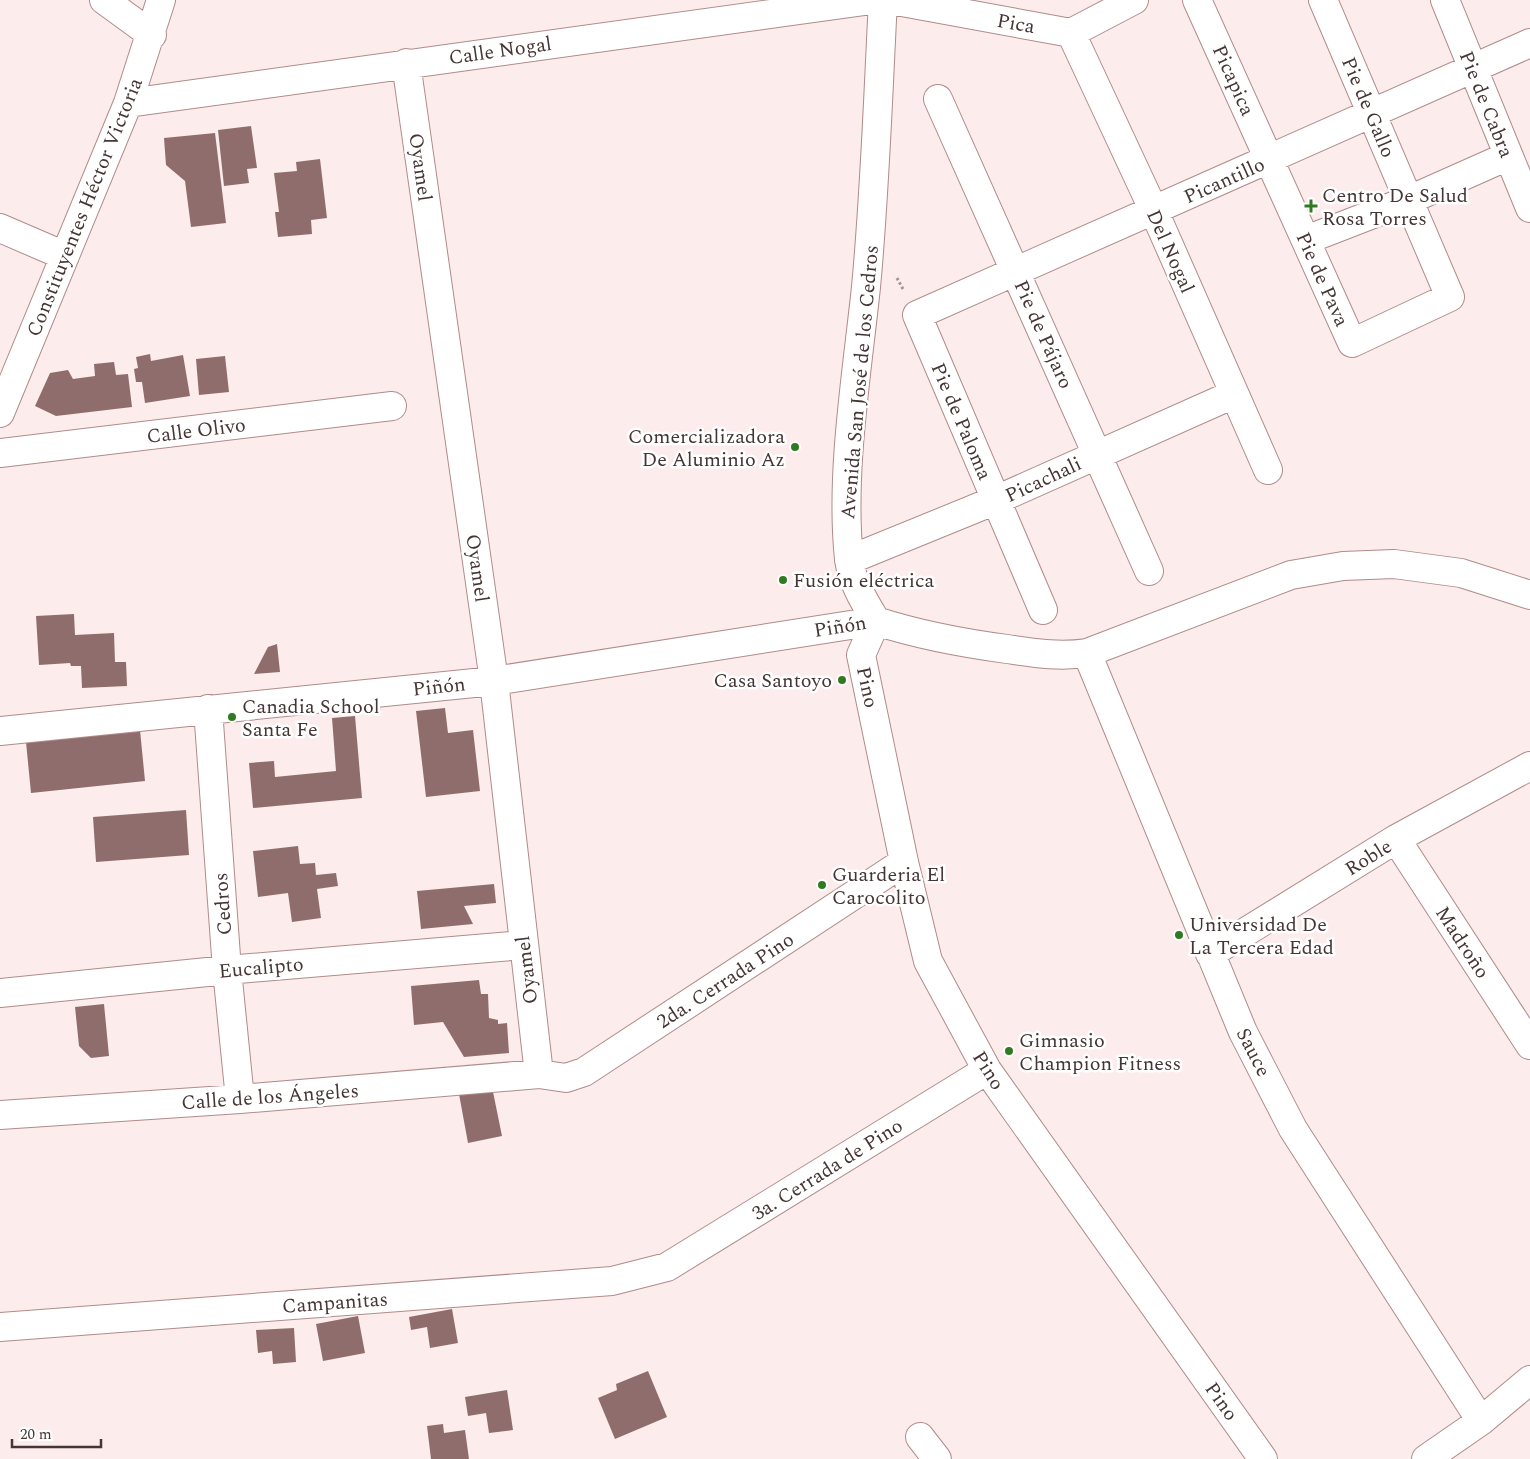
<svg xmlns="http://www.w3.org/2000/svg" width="1530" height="1459" viewBox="0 0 1530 1459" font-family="Spectral,serif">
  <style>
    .building { fill: #906d6d }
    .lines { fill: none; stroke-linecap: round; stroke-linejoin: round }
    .minor-casing { stroke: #b08b8a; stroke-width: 30 }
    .path { stroke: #a59595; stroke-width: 3; stroke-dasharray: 2.5 2.5; stroke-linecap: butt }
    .minor { stroke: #fff; stroke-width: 28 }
    .poi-dot { fill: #307b22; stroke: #fff; stroke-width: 2 }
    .labels { text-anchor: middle; stroke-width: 5; stroke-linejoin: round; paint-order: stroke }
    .street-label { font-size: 20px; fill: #453535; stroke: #fff }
    .poi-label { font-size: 20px; fill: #453535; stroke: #fff; text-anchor: start }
  </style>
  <rect width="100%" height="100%" fill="#fceceb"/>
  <path class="building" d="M251,126L257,168L247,169L249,183L224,186L218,130Z
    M215,133L226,223L191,227L185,181L166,165L164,138Z
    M320,159L327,218L311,220L312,234L278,237L275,212H279L274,173L297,171L296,162Z
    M150,354L151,361L183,355L190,396L145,403L142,382H136L134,369L138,368L136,357Z
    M225,356L229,392L199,395L196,359Z
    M114,362L116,375L128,374L132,407L56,416L35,406L50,373L68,370L73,379L95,376L94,364Z
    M74,614L75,635L114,633L115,662H126L127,686L82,688L81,666H71L70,663L39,665L36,616Z
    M277,644L280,672L254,674L268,647Z
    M445,708L448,733L473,730L480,791L426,797L416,711Z
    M355,716L362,798L253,808L249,763L274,761L275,777L336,771L332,718Z
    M140,730L145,781L31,793L26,742Z
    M186,810L189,855L96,862L93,817Z
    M298,846L300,864L315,863L316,875L336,873L338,886L317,889L321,918L292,922L288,893L258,897L253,851Z
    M494,884L496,903L464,906L473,924L421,929L417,891Z
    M479,980L481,994H488L489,1018L498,1020V1024L507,1023L509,1053L464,1057L443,1022L414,1025L411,986Z
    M104,1004L109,1056L91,1058L79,1046L75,1007Z
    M492,1087L502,1136L468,1143L459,1094Z
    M452,1309L458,1343L430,1348L427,1327L411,1330L409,1317Z
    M358,1316L365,1353L323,1361L316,1324Z
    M294,1328L296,1362L273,1364L272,1351L258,1353L256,1330Z
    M648,1371L667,1417L615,1439L598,1398L617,1390L616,1384Z
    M507,1390L513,1430L489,1433L486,1413L468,1416L465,1397Z
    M443,1424L444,1433L465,1430L469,1459H431L427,1426Z"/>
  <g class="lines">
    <defs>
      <path id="minor" d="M104,0L152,35
        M883,0C878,96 875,192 866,287C857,373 840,474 849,559C852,582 864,601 876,621C919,635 962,643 1007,649C1035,653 1058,657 1087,653L1291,575L1343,566L1394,564L1461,573L1530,595
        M891,0L1071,33L1134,0
        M1197,0L1352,343L1450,297L1323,0
        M1445,0L1530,208
        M1071,33L1154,211L1268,470
        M406,63L494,681L539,1074
        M938,99L1149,571
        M128,103L872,0
        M0,228L65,256
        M1306,240L1409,200L1508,156
        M0,413L128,103L161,0
        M0,453L392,406
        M849,560L996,500L1234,394
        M1043,610L917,315L1530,43
        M876,621L861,655L904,862L928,961L987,1070L1263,1459
        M1087,653L1243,1032L1293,1129L1481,1421
        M208,709L227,970L240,1099
        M0,731L494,681L876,621
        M1396,839L1530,1045
        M1210,954L1396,839L1530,766
        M0,993L227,970L523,945
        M0,1115L240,1099L539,1074L566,1078L584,1072L904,862
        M0,1327L612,1281L667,1267L987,1070
        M920,1437L937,1459
        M1426,1459L1481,1421L1530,1380"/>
    </defs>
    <use href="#minor" class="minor-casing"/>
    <path class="path" d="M897,278L904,291"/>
    <use href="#minor" class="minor"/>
  </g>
  <g class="poi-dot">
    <path d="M1308.5 198.5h5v5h5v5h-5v5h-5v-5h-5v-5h5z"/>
    <circle cx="795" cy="447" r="5"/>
    <circle cx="783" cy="580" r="5"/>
    <circle cx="842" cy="680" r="5"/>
    <circle cx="232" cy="717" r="5"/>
    <circle cx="822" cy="885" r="5"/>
    <circle cx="1179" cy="935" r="5"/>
    <circle cx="1009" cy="1051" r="5"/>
  </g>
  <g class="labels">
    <g class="street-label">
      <text transform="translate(1016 23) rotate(10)" y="7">Pica</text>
      <text transform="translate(500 50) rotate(-8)" y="7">Calle Nogal</text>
      <text transform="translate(1234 80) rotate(66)" y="7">Picapica</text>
      <text transform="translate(1487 104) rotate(68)" y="7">Pie de Cabra</text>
      <text transform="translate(1369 107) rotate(67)" y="7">Pie de Gallo</text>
      <text transform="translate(421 167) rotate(82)" y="7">Oyamel</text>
      <text transform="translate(1224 180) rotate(-24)" y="7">Picantillo</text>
      <text transform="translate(84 207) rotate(-68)" y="7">Constituyentes Héctor Victoria</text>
      <text transform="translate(1171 251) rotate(66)" y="7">Del Nogal</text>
      <text transform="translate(1323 279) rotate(66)" y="7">Pie de Pava</text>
      <text transform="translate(1044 334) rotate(66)" y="7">Pie de Pájaro</text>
      <text transform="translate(859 382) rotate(-85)" y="7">Avenida San José de los Cedros</text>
      <text transform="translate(962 421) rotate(67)" y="7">Pie de Paloma</text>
      <text transform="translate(196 430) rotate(-7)" y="7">Calle Olivo</text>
      <text transform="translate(1043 479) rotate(-25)" y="7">Picachali</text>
      <text transform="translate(478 568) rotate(82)" y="7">Oyamel</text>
      <text transform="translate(840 626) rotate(-9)" y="7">Piñón</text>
      <text transform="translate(439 686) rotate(-6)" y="7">Piñón</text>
      <text transform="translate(868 687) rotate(78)" y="7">Pino</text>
      <text transform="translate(1368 857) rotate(-32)" y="7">Roble</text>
      <text transform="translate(222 904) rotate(-94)" y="7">Cedros</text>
      <text transform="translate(1463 942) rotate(57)" y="7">Madroño</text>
      <text transform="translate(261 967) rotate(-5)" y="7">Eucalipto</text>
      <text transform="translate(526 970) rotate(-97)" y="7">Oyamel</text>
      <text transform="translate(725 980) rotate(-33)" y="7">2da. Cerrada Pino</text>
      <text transform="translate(1254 1052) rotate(63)" y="7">Sauce</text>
      <text transform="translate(989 1070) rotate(58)" y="7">Pino</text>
      <text transform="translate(270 1096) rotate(-4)" y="7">Calle de los Ángeles</text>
      <text transform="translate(827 1169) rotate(-32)" y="7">3a. Cerrada de Pino</text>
      <text transform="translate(335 1302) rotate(-4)" y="7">Campanitas</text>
      <text transform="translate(1222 1401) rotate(55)" y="7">Pino</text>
    </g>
    <g class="poi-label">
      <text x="1322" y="202">Centro De Salud<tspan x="1322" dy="23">Rosa Torres</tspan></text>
      <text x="785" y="443" text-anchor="end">Comercializadora<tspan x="785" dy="23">De Aluminio Az</tspan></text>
      <text x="793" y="587">Fusión eléctrica</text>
      <text x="832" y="687" text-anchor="end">Casa Santoyo</text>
      <text x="242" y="713">Canadia School<tspan x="242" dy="23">Santa Fe</tspan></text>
      <text x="832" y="881">Guarderia El<tspan x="832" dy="23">Carocolito</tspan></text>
      <text x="1189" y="931">Universidad De<tspan x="1189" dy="23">La Tercera Edad</tspan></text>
      <text x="1019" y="1047">Gimnasio<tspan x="1019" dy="23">Champion Fitness</tspan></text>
    </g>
  </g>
  <path d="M12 1439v8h89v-8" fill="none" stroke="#453535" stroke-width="2.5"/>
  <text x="20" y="1439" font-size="15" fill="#453535" stroke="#ffffff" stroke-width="4" paint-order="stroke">20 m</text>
</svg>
